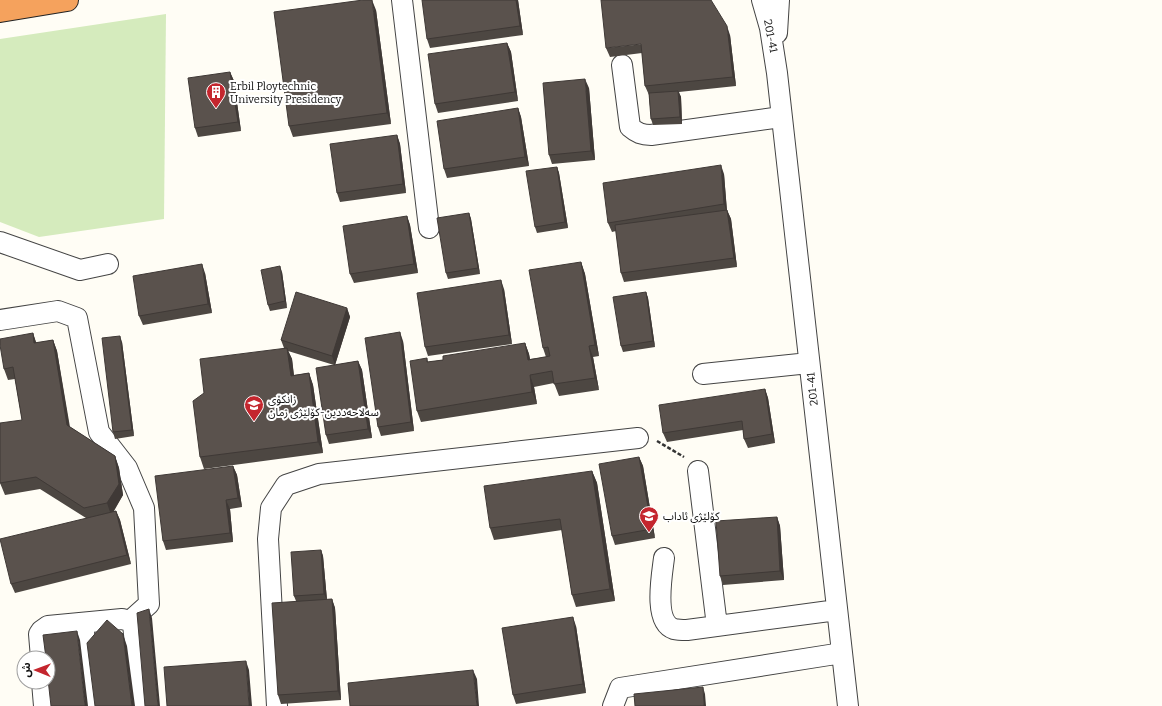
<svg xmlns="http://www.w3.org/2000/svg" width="1162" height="706" viewBox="0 0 1162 706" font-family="Bitter,'Noto Sans Arabic',serif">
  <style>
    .green { fill: #d5ebbd }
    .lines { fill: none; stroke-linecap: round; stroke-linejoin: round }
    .minor-casing { stroke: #444; stroke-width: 22 }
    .highway-casing { stroke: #222; stroke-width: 24 }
    .path { stroke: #333; stroke-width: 2.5; stroke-dasharray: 4 2; stroke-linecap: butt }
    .minor { stroke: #fff; stroke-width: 20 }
    .highway { stroke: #f5a25d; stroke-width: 22 }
    .wall { fill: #4d4742 }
    .shaded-wall { fill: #3f3936 }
    .building { fill: #5a524d; stroke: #3f3936 }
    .labels { text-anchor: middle; stroke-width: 4; stroke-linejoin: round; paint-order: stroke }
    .street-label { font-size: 11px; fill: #111; stroke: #fff }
    .poi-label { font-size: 11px; fill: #111; stroke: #fff; text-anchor: start }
  </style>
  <rect width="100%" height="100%" fill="#fffdf5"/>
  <path class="green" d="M166,14L164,219L39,237L0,222V39Z"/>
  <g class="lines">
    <defs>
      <path id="minor" d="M402,0L429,228
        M762,0L770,28L777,73L848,706
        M777,33L779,0
        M622,65L630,127C637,133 642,135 651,135L781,117
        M0,242L80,270L108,264
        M0,320L58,311L77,318L99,432L127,468L144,508L149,604L130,621
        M703,374L809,363
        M698,471L717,626
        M664,558C662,575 653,622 674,629C678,630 683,630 687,630L837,610
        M83,623L92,706
        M41,658L39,634L41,631L48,626L122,619L130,621L133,625L142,706
        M42,682L44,706
        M277,706L268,539L271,508L286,485L319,474L638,438
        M613,706L620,688L842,653"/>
      <path id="highway" d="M0,11L67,0"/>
    </defs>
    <use href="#minor" class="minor-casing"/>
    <use href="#highway" class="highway-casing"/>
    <path class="path" d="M657,441L684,457"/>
    <use href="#minor" class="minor"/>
    <use href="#highway" class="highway"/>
  </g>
  <path class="wall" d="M518,0L523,35L430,48L427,39Z
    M376,10L391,124L293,137L289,126Z
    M730,35L736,86L679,92L681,97L682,124L653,125L651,119L649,95L645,86L642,53L610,57L606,48Z
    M507,43L511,52L518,101L438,113L435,104Z
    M230,72L234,81L241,131L198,137L195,128Z
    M589,88L595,160L552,164L549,155Z
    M518,108L521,117L529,166L447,178L444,169Z
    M397,135L400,144L406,193L340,202L337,193Z
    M557,167L559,173L568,228L537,233L535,227Z
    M724,174L727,210L731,219L737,267L624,282L621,273L616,231L612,232L608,223Z
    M469,213L471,219L480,274L448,279L446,273Z
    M407,216L410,225L418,273L354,283L350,274Z
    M581,262L585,274L599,356L593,357L599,390L559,396L554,383L534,387L537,404L421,422L417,411L427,358L428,362L443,360L525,343L529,354L530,359L546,357L543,348Z
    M282,272L287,308L270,311L268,305Z
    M205,273L212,313L143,325L139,316Z
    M504,289L512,344L428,356L425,347Z
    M646,292L648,298L655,347L623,352L621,346Z
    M347,308L350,317L335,365L358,361L362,370L372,438L329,444L326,435L334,365L288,351L292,359L294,375L309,373L313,385L323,453L204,469L200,457L284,348L281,340Z
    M33,333L36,343L53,340L57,351L70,427L115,456L119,468L123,495L114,511H116L120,520L131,564L15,593L11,584L86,518L40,489L5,495L0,483L22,420L15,379L8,380L4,369Z
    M403,341L414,431L381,436L378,427Z
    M122,342L134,436L115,439L113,432Z
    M765,389L768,398L775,443L748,448L744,439L743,430L667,442L663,433Z
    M639,457L643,466L655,538L615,545L612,536Z
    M233,466L237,475L242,507L230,509L233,542L166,550L163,541Z
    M592,471L597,483L615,601L576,607L572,595L562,530L494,540L490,528Z
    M777,517L780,526L784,580L723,585L720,576Z
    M321,550L323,556L327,600L332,599L335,608L341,700L281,704L278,695L296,601L294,596Z
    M576,626L586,693L516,704L513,695Z"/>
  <path class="shaded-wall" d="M372,0L376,10L391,124L387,113Z
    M516,0H518L523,35L520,26Z
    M727,26L730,35L736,86L733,77Z
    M507,43L511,52L518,101L515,92Z
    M230,72L234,81L241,131L238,122Z
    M585,79L589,88L595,160L591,151Z
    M678,91L681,97L682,124L680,117Z
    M518,108L521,117L529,166L525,157Z
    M397,135L400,144L406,193L403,184Z
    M721,165L724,174L727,213L724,204Z
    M557,167L559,173L568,228L565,222Z
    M727,210L731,219L737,267L734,258Z
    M469,213L471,219L480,274L478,268Z
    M407,216L410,225L418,273L414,264Z
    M581,262L585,274L599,356L595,345Z
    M202,264L205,273L212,313L208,304Z
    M280,266L282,272L287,308L285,301Z
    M501,280L504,289L512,344L509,335Z
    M646,292L648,298L655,347L653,341Z
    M347,308L350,317L335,365L332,356Z
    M400,332L403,341L414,431L411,422Z
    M33,333L37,345L34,343Z
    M120,336L122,342L134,436L132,430Z
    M53,340L57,351L71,437L67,425Z
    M525,343L529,354L532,371L528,360Z
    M589,346L593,357L599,390L595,378Z
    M287,348L292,359L295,387L291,376Z
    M358,361L362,370L372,438L368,429Z
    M309,373L313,385L323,453L318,442Z
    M530,375L534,387L537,404L532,392Z
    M765,389L768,398L775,443L772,434Z
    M115,456L119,468L123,495L111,515L107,503Z
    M639,457L643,466L655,538L652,529Z
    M233,466L237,475L242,507L238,498Z
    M592,471L597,483L615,601L610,589Z
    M226,500L230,509L233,542L230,533Z
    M116,511L120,520L131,564L127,555Z
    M777,517L780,526L784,580L780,571Z
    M321,550L323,556L327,600L324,594Z
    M332,599L335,608L341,700L338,691Z
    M149,609L152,618L160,706H158Z
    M573,617L576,626L586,693L583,684Z
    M77,631L80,640L88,706H85Z
    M123,634L127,646L135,706H132Z
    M246,661L249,670L252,706H249Z
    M473,670L477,679L479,706H477Z
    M703,687L705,694L706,706H704Z"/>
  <path class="building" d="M363,0H372L387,113L289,126L274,12Z
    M422,0H516L520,26L427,39Z
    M601,0H711L727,26L733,77L645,86L641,44L606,48Z
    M507,43L515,92L435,104L428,54Z
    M230,72L238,122L195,128L188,78Z
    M585,79L591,151L549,155L543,83Z
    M678,91L680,117L651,119L649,93Z
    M518,108L525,157L444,169L437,121Z
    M397,135L403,184L337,193L330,144Z
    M721,165L724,204L608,223L603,183Z
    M557,167L565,222L535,227L526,171Z
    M727,210L734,258L621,273L615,225Z
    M469,213L478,268L446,273L437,218Z
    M407,216L414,264L350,274L343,226Z
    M581,262L595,345L589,346L595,378L554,384L552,371L530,375L532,392L417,411L410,361L427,358V362L443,360V356L525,343L528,360L550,356L548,347L543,348L529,270Z
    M202,264L208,304L139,316L133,276Z
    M280,266L285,301L268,305L261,270Z
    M501,280L509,335L425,347L417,293Z
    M296,292L347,308L332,356L281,340Z
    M646,292L653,341L621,346L613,297Z
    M400,332L411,422L378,427L365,338Z
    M33,333L34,343L53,340L67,425L115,456L119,484L107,503L84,508L36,477L0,483V423L22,420L13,367L4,369L0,345V339Z
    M120,336L132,430L113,432L102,338Z
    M287,348L291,376L309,373L318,442L200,457L193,401L204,393L200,359Z
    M358,361L368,429L326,435L316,368Z
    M765,389L772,434L744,439L742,421L663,433L659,405Z
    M639,457L652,529L612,536L599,464Z
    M233,466L238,498L226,500L230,533L163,541L155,476Z
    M592,471L610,589L572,595L560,519L490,528L484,486Z
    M116,511L127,555L11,584L0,539Z
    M777,517L780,571L720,576L716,521Z
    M321,550L324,594L294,596L291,552Z
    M332,599L338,691L278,695L272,603Z
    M149,609L158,706H145L137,613Z
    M573,617L583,684L513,695L502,628Z
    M107,620L123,634L132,706H95L87,643Z
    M77,631L85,706H51L48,679V658H46L43,635Z
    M246,661L249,706H167L164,667Z
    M473,670L477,706H350L348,683Z
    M703,687L704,706H635L634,694Z"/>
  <defs>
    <symbol id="building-pin" viewBox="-11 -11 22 30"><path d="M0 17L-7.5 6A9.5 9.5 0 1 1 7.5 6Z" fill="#c4262e" stroke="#fff"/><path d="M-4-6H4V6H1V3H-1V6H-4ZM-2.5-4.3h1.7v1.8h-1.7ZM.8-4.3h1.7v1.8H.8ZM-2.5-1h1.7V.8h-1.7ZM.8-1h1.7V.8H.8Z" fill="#fff"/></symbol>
    <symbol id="university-pin" viewBox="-11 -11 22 30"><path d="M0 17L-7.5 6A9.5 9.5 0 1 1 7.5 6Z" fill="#c4262e" stroke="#fff"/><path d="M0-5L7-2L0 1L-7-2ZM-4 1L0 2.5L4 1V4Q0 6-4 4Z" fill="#fff"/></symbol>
  </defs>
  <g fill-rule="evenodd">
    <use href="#building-pin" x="205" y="81" width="22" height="30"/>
    <use href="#university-pin" x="243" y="394" width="22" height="30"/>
    <use href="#university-pin" x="638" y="505" width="22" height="30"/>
  </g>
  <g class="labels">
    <g class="street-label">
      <text transform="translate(771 36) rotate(79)" y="4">201-41</text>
      <text transform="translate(812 389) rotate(-96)" y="4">201-41</text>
    </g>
    <g class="poi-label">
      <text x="230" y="90">Erbil Ploytechnic<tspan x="230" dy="13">University Presidency</tspan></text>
      <text x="268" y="403">زانکۆی<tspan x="268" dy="13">سەلاحەددین-کۆلێژی زمان</tspan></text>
      <text x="663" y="520">کۆلێژی ئاداب</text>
    </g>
  </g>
  <g transform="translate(36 670) rotate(271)"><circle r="19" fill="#ffffff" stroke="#a0a0a0"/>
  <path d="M0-3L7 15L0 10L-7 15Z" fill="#c4262e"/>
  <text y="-6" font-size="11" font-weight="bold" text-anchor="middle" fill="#111111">ش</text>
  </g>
</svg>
